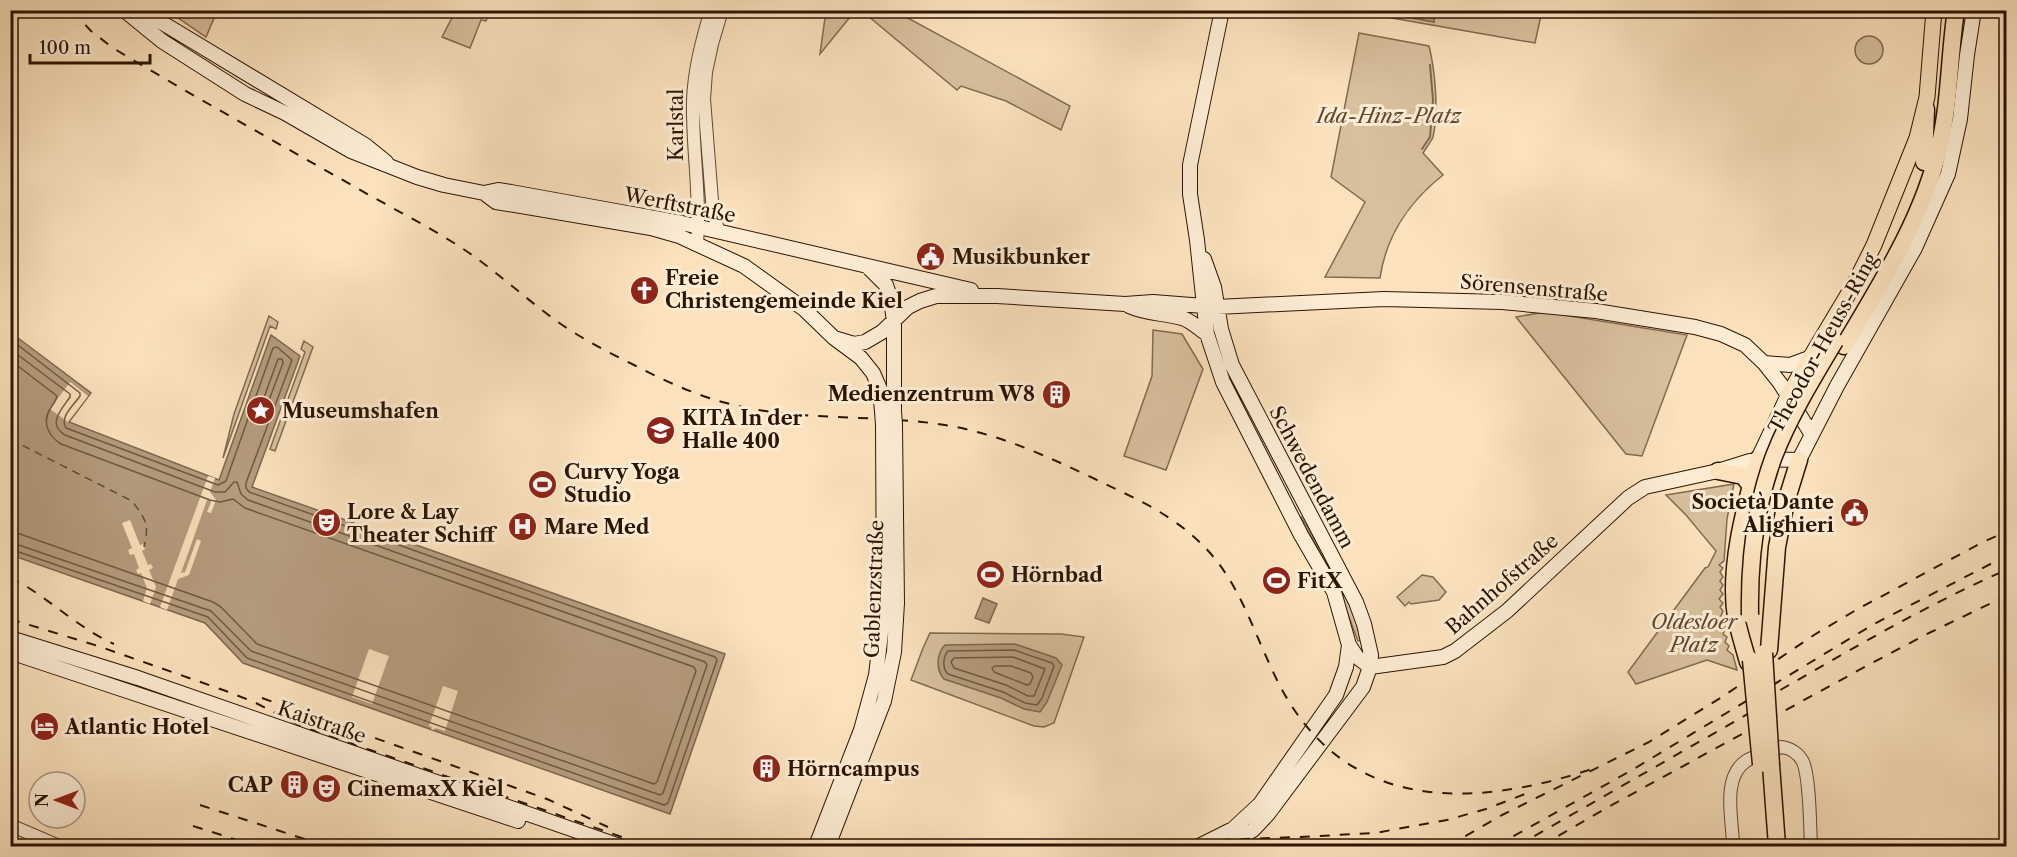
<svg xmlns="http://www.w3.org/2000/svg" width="2017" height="857" viewBox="0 0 2017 857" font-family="'Libre Caslon Text',serif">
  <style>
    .green { fill: #d8bf9d; stroke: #826a50; stroke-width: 1.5 }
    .water { fill: #b59c7e; stroke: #7e664d; stroke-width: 1.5 }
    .pier { fill: #fbe2bd }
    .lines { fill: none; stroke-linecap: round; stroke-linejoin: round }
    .shore { stroke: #705840; stroke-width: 1.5 }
    .stream { stroke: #7e664d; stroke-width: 2 }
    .ferry { stroke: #634a34; stroke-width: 1.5; stroke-dasharray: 8 6; stroke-linecap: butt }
    .tertiary-casing { stroke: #604832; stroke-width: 14 }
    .secondary-casing { stroke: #2c1403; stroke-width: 16 }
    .primary-casing { stroke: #2c1403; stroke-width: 17 }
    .trunk-casing { stroke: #2c1403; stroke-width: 19 }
    .tertiary { stroke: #fcecd4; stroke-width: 12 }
    .secondary { stroke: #fcecd4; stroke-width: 14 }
    .primary { stroke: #fbe2bd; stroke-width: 15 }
    .trunk { stroke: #fbe2bd; stroke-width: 16 }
    .rail { stroke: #2c1403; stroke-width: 2; stroke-dasharray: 10 10; stroke-linecap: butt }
    .secondary-bridge-casing { stroke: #2c1403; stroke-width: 16; stroke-linecap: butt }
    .trunk-bridge-casing { stroke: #2c1403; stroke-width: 19; stroke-linecap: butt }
    .secondary-bridge { stroke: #fcecd4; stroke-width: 14 }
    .trunk-bridge { stroke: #fbe2bd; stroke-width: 16 }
    .labels { text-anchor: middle; stroke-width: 6; stroke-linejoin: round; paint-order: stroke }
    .park-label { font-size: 20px; font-style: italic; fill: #604731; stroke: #fcecd4 }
    .street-label { font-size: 20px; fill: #2c1403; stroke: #fcecd4 }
    .poi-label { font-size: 20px; font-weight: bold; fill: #2c1403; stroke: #fcecd4; text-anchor: start }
  </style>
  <rect width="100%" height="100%" fill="#fbe2bd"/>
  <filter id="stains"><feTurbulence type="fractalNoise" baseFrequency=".00333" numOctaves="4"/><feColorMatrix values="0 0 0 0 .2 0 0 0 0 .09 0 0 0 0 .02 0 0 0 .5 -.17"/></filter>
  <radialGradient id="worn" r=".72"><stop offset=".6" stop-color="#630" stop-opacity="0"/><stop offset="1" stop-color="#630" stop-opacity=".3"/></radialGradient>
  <path class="green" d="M468,10L490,11L486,21L481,20L470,48L442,37L455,12L466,15Z
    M1381,10L1542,11L1535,43L1381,16Z
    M168,11H217L206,37Z
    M826,11H855L820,54Z
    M862,11H895L1070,106L1061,130L1006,101L961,86L957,90Z
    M1359,33L1429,46C1435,70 1439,112 1433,137C1431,142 1426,148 1423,153L1443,175C1410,201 1386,236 1380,278L1325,277L1365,202L1331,177Z
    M1855 50a14 14 0 1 1 28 0a14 14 0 1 1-28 0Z
    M1545,312L1687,335L1642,456L1626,454L1516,317Z
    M269,316L278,322L276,329L270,326L223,458L234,414Z
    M1153,330L1182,334L1203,369L1166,470L1124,456L1152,376Z
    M304,341L313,347L275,451L270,449L305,352L301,349Z
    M1734,484L1727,519L1724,561L1719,565L1723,568L1720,572L1723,577L1720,581L1723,585L1720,590L1723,594L1719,599L1723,603L1720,607L1723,611L1721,616L1724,620L1722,625L1726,628L1723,634L1727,637L1725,642L1729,646L1727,650L1733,655L1737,670L1707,660L1636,684L1628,672L1705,568L1708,567L1716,551L1686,515L1666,495Z
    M1301,517L1315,539L1354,609L1363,640L1358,641L1337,585L1313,539L1298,518Z
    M1422,575L1433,577L1446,592L1439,600L1411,604L1409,602L1405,606L1397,597Z
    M930,633L1061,634L1084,637L1054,723L1044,727L1034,726L911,680L923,648Z"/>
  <path class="water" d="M1388,11H1435L1434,22L1395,15Z
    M10,332L91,393L69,422L219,480L271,335L300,356L252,487L725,654L670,814L243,663L205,623L11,555Z
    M983,598L997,604L989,623L975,618Z
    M1015,644L1056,658L1062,665L1047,702L1040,712L1024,709L1001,698L944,679C936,670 936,654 945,645Z"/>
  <path class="pier" d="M70,382L88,396L68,422L50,409Z
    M208,476L215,478L210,492L216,500L211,513L207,512L211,502L208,498L207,500L181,573L185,572L197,539L201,541L189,575L178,579L167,610L160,607Z
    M130,520L140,545L143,544L145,549L142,551L148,565L151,564L153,568L149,570L156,587L150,604L143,601L147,588L141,573L138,574L136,570L139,568L134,554L130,555L128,550L132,548L122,523Z
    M369,649L389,656L372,704L352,697Z
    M443,686L458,691L445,731L435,728L434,730L431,729L432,727L429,726Z"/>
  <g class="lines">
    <path class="shore" d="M10,339L80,393V396C74,405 59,417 66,428L218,485L226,481L273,348L277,347L292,360L246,483V488L249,492L715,657L717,660L668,803L664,805L247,658L208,617L10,549
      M10,349L70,394V397C61,410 47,424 65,435L215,492H225L234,482H237L241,494L248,500L705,662L707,665L663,793L660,795L251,651L211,611L10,542
      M278,359H282L283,363L263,416L259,418L258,414Z
      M10,360L57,396C56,401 53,404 50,409C42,422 48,436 61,444L210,500L220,502L233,499L245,508L694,667L696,671L657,782L654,784L257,644L221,607L213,602L20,534L10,533
      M1014,650L1052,663L1054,666L1042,698L1037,705L1025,703L1003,692L948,674C942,668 943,657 948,651Z
      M1013,657L1045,669L1034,696H1028L1006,685L954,668L951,662L954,658Z
      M995,666H1011L1031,673L1033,677L1030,684L1027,685L994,672L992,668Z"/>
    <path class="stream" d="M1422,149L1430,137L1433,100L1430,65"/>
    <path class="ferry" d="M10,439L132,501C145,518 150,524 144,547"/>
    <defs>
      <path id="tertiary" d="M719,232L713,213L704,99L706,72L712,44L722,10
        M697,244C701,196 692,149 693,101C694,70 702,40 711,10
        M10,825L59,846
        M1733,846C1733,821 1721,778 1746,761C1756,755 1770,752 1781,747C1791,748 1799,754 1803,762C1810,778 1810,827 1811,846"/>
      <path id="secondary" d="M124,10L162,41L245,94L285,113L351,151L417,177L444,185L484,193L498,190L511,192L682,223L971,290
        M141,10L365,145L386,162
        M484,193L496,202L651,228L679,236L744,266L804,309L834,338L861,358L873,373L880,389L882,411
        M1204,259L1214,287L1221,329L1232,365L1356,602L1364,624L1371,655L1370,667L1363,687L1268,814L1253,830L1225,846
        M868,267L886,285L891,300L894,321V411
        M1129,306C1146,314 1164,313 1182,318C1192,321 1199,329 1207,334
        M834,338L854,344L865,342L882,332L908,307L920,301L936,296H997L1125,304L1153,302L1217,307L1384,299L1502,302L1596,311L1695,327L1721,334L1745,345L1764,363L1780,383L1812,435
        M1764,363L1790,365L1809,358
        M1758,459L1788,395
        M10,638L138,678L620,846
        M1349,645L1357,657L1370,667L1443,657L1455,651L1507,611L1628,498L1645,487L1718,471L1750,461L1758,459L1799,460L1837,386L1915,248L1948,174L1960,119L1967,55L1974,10
        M10,652L518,821
        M816,846L861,730L876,675L884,608L883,425
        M828,846L884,701L894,652L897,603L895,425
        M1199,846L1233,829L1260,804L1336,695L1346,667L1349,645L1334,592L1301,535L1223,382L1207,334L1197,240L1190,194V165L1222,10"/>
      <path id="primary" d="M1788,395L1856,281L1874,245L1917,138L1927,97L1934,10"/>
      <path id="trunk" d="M1924,162L1926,109
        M1844,346C1881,283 1922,220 1939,148C1950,103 1949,56 1956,10
        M1718,471L1743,476L1751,486
        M1769,650L1777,547L1786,502L1799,460
        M1748,662C1744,647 1739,632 1736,617C1728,568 1745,507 1758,459
        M1771,765L1777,846"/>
    </defs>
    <use href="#tertiary" class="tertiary-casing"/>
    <use href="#secondary" class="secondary-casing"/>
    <use href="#primary" class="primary-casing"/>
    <use href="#trunk" class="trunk-casing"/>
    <use href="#tertiary" class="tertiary"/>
    <use href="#secondary" class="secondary"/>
    <use href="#primary" class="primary"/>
    <use href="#trunk" class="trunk"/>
    <path class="rail" d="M72,10L91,31L113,48C193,96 274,141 355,187C388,206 422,223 454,243C491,266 523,297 558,322C582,339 608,352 634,365C655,376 676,386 698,394C772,422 845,414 922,422C986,428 1038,452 1095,479C1121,492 1148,503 1172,520C1235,562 1245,614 1276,678C1341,812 1468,810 1592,769
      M10,577C47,596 76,627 114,644
      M10,619L98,646L226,691L254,702L301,726L648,846
      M262,698L547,799L608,827
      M1763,700C1843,654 1922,607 2006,570
      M200,805L326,846
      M193,826L256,846
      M1060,846L1299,837L1375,833L1447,820L1486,809L1525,794
      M1448,846L1502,815L1649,742L1722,697L1814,635L1856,610L1983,542L2006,532
      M1496,846L1632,770L1874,624L2006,556
      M1517,846L1774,699
      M1541,846L1610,806L1872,663L1929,633L2006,596"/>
    <defs>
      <path id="secondary-bridge" d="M882,411L883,425
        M894,411L895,425"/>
      <path id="trunk-bridge" d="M1750,615C1749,561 1755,507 1774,456C1790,415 1813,378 1835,341
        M1764,653L1771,765
        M1751,660L1761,764"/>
    </defs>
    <use href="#secondary-bridge" class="secondary-bridge-casing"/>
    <use href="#trunk-bridge" class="trunk-bridge-casing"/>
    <use href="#secondary-bridge" class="secondary-bridge"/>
    <use href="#trunk-bridge" class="trunk-bridge"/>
  </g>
  <defs>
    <symbol id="civic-disc" viewBox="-11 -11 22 22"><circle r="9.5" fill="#8f2418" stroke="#fcecd4"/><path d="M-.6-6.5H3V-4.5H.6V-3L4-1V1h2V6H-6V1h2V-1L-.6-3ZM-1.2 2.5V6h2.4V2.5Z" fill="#fff"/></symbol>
    <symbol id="church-disc" viewBox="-11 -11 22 22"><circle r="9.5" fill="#8f2418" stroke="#fcecd4"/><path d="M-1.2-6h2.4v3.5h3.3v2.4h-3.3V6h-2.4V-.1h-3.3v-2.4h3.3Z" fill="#fff"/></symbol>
    <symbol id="building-disc" viewBox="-11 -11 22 22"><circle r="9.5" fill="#8f2418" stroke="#fcecd4"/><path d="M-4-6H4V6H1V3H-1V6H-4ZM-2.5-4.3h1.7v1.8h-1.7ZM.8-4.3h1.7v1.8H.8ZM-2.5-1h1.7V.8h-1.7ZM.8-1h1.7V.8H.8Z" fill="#fff"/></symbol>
    <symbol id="sight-disc" viewBox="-11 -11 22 22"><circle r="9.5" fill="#8f2418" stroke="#fcecd4"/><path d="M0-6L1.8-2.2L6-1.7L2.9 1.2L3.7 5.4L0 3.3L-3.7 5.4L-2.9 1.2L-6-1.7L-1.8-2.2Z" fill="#fff"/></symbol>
    <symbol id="school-disc" viewBox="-11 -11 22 22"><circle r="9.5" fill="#8f2418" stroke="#fcecd4"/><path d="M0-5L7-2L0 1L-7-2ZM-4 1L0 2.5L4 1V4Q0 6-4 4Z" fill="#fff"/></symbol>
    <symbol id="stadium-disc" viewBox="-11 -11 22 22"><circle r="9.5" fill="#8f2418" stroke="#fcecd4"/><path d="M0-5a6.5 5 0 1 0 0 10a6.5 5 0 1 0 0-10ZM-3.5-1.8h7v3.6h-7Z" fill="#fff"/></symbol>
    <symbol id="theatre-disc" viewBox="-11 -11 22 22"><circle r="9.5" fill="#8f2418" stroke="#fcecd4"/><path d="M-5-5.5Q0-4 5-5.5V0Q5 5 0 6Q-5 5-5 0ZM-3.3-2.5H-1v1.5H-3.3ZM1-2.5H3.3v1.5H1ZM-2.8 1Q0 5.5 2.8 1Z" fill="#fff"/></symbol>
    <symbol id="hospital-disc" viewBox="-11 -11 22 22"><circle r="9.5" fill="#8f2418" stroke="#fcecd4"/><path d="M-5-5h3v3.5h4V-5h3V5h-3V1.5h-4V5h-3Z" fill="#fff"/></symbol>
    <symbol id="hotel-disc" viewBox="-11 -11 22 22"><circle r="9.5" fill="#8f2418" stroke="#fcecd4"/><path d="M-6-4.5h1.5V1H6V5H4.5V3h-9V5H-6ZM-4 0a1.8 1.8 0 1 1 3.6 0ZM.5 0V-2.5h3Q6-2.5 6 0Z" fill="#fff"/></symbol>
  </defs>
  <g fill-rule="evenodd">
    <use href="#civic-disc" x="914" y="240" width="33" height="33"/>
    <use href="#church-disc" x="628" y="274" width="33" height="33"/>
    <use href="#building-disc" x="1040" y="378" width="33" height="33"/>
    <use href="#sight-disc" x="244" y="394" width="33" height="33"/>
    <use href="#school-disc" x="644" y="414" width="33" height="33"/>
    <use href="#stadium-disc" x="526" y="468" width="33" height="33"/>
    <use href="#civic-disc" x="1838" y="496" width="33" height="33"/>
    <use href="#theatre-disc" x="310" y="506" width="33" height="33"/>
    <use href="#hospital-disc" x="506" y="510" width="33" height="33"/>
    <use href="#stadium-disc" x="974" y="558" width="33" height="33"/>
    <use href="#stadium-disc" x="1260" y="564" width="33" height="33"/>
    <use href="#hotel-disc" x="28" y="710" width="33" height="33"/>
    <use href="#building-disc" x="750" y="752" width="33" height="33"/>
    <use href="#building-disc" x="278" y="768" width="33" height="33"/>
    <use href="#theatre-disc" x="310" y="772" width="33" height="33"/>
  </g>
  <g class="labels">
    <g class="park-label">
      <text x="1389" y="123">Ida-Hinz-Platz</text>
      <text x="1694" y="629">Oldesloer<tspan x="1694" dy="23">Platz</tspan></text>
    </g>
    <g class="street-label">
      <text transform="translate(676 125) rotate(-90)" y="7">Karlstal</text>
      <text transform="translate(680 205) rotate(11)" y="7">Werftstraße</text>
      <text transform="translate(1534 288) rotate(5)" y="7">Sörensenstraße</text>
      <text transform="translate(1823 343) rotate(-61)" y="7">Theodor-Heuss-Ring</text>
      <text transform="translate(1312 477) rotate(62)" y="7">Schwedendamm</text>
      <text transform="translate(1502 584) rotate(-41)" y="7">Bahnhofstraße</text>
      <text transform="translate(874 589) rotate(-88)" y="7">Gablenzstraße</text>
      <text transform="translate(322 722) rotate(19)" y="7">Kaistraße</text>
    </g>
    <g class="poi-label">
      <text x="952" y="264">Musikbunker</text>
      <text x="665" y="285">Freie<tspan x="665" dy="23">Christengemeinde Kiel</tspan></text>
      <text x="1035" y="401" text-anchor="end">Medienzentrum W8</text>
      <text x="282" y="418">Museumshafen</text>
      <text x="682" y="425">KITA In der<tspan x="682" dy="23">Halle 400</tspan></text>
      <text x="564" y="479">Curvy Yoga<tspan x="564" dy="23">Studio</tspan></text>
      <text x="1834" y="509" text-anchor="end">Società Dante<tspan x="1834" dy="23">Alighieri</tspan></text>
      <text x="347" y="519">Lore &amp; Lay<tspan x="347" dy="23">Theater Schiff</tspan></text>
      <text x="544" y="534">Mare Med</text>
      <text x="1011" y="582">Hörnbad</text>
      <text x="1297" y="588">FitX</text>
      <text x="65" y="734">Atlantic Hotel</text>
      <text x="787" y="776">Hörncampus</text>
      <text x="273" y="792" text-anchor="end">CAP</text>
      <text x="347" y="796">CinemaxX Kiel</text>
    </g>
  </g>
  <rect width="2017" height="857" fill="none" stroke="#fbe2bd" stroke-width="36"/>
  <rect x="12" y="12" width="1993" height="833" fill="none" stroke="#2c1403" stroke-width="3"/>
  <rect x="18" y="18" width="1981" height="821" fill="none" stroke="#2c1403" stroke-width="1.5"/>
  <g transform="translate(57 800) rotate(270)"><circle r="28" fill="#fcecd4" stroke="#a99680" stroke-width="1.5"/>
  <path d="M0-4.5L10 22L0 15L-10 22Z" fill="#8f2418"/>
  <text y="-9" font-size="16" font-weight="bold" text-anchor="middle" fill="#2c1403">N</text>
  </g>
  <path d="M30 54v9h120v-9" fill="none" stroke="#2c1403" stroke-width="3"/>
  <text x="39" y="54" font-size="18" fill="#2c1403" stroke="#fcecd4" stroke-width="4.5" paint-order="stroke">100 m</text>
  <rect width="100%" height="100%" filter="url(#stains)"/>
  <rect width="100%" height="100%" fill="url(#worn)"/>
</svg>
